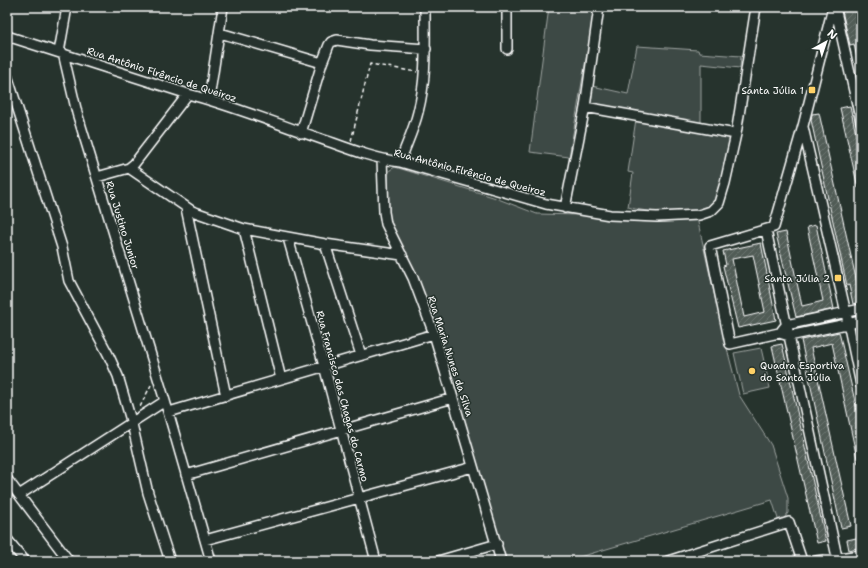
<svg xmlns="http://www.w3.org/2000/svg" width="868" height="568" viewBox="0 0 868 568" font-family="'Shantell Sans',sans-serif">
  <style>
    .green { fill: #3e4944; stroke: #9ea4a2 }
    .building { fill: url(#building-hatch); stroke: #fff; fill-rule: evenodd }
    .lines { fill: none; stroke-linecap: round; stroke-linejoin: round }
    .minor-casing { stroke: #fff; stroke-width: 12 }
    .path { stroke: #fff; stroke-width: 1.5; stroke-dasharray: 4 3; stroke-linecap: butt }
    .minor { stroke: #26332d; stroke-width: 9 }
    .poi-dot { fill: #ffd166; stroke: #26332d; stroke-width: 1.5 }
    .labels { text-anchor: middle; stroke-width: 3; stroke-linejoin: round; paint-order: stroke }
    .street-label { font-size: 10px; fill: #fff; stroke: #26332d }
    .poi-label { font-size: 10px; fill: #fff; stroke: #26332d; text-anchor: end }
  </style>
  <defs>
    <pattern id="building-hatch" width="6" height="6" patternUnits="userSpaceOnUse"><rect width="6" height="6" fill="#515c57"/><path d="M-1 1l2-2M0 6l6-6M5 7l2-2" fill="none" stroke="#6b7470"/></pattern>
  </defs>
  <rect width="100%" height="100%" fill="#26332d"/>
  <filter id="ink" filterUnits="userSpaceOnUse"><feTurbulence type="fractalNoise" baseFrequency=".025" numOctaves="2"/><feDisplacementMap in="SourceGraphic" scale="8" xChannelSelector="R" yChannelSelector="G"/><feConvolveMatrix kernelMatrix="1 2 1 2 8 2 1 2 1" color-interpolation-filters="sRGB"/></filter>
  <g filter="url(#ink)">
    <path class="green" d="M549,7H595L569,157L530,152Z
      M637,46L698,50L699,53L741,56L740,68L701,64V123L588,105L592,86L628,94Z
      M636,119L729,136L730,140L716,203C711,206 707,210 702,211C684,214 646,213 628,207L633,173L628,172Z
      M395,167L493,197L537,214L581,215L638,221H673L697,218L724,337L739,395L771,445L788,498V513L781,522H779L772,500L566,561H506L447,361L410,263L398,241L388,216V175L390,170Z
      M761,348L770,388L743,394L734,353Z"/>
    <path class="building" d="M841,7H858L861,10V64H858L854,44L850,45Z
      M850,106L861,158V188H858L840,108Z
      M819,113L859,292H861V302L853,304L849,285L847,286L811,120L812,114Z
      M816,225L834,309L796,317L776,234L786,232L802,306L815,303L823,301L807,227Z
      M761,243L776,320L738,328L723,266L726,265L723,251ZM753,255L765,312L744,317L732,259Z
      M839,332L860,423L861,432V462L858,463L832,343L811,348L851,526L841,528L801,340Z
      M782,344L826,541L817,543L772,346Z
      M861,537V547L849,550L847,540Z"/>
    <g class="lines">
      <defs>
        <path id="minor" d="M507,7V49
          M833,7L803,126L774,227L710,246L730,344L779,333L789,336L861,321
          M835,7L861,122
          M220,33L322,63
          M7,36L188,94C237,107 285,127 333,143C355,151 377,159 400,162L546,204L610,215L657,217L699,215L711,211L719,203L725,183L736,134L756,7
          M59,52L67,7
          M63,53L77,113L165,401L211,561
          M7,75L62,247L69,281L108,354L118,376L132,424L148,493L170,561
          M209,99L223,7
          M585,107L736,134
          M803,127L846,313L861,385
          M301,133L322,63L329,45L331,42L337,40L370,45L426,49
          M382,159L384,212L386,224L413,278L434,334L501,561
          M400,162C406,145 414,129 418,112C427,78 425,42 425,7
          M129,168L192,211L244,229L325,244L402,255
          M97,177L129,168L134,164L188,94
          M186,208L226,396
          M565,208L585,107L599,7
          M244,229L281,379
          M766,230L837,557
          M288,238L324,366L376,561
          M325,244L361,355
          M782,330L786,325L861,309
          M169,412L434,334
          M186,475L453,398
          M7,479L69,561
          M19,495L165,401
          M7,539L25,561
          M205,540L473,467
          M438,561L497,544
          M668,561L789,522L802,561
          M816,561L861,555"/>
      </defs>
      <use href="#minor" class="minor-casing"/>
      <path class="path" d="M351,141L370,64L417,72
        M140,407L151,385"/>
      <use href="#minor" class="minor"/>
    </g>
  </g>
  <g class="poi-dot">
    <rect x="808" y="86" width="8" height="8" rx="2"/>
    <rect x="834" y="274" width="8" height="8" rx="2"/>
    <circle cx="752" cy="371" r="4"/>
  </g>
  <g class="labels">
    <g class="street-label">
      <text transform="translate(162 74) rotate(18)" y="4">Rua Antônio Flrêncio de Queiroz</text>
      <text transform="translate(470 172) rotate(15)" y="4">Rua Antônio Flrêncio de Queiroz</text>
      <text transform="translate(123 225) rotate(73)" y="4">Rua Justino Junior</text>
      <text transform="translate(451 356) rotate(72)" y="4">Rua Maria Nunes da Silva</text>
      <text transform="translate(343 396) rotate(75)" y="4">Rua Francisco das Chagas do Carmo</text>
    </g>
    <g class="poi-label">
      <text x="804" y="94">Santa Júlia 1</text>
      <text x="830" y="282">Santa Júlia 2</text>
      <text x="760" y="369" text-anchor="start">Quadra Esportiva<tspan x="760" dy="12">do Santa Júlia</tspan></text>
    </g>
  </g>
  <rect width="868" height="568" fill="none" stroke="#26332d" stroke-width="24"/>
  <rect x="12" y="12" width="844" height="544" fill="none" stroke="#fff" stroke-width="1.5" filter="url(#ink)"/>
  <g transform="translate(826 42) rotate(40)" stroke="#26332d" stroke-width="3" paint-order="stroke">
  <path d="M0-3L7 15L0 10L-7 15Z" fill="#ffffff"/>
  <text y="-6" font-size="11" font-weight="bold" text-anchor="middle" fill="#ffffff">N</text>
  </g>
</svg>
